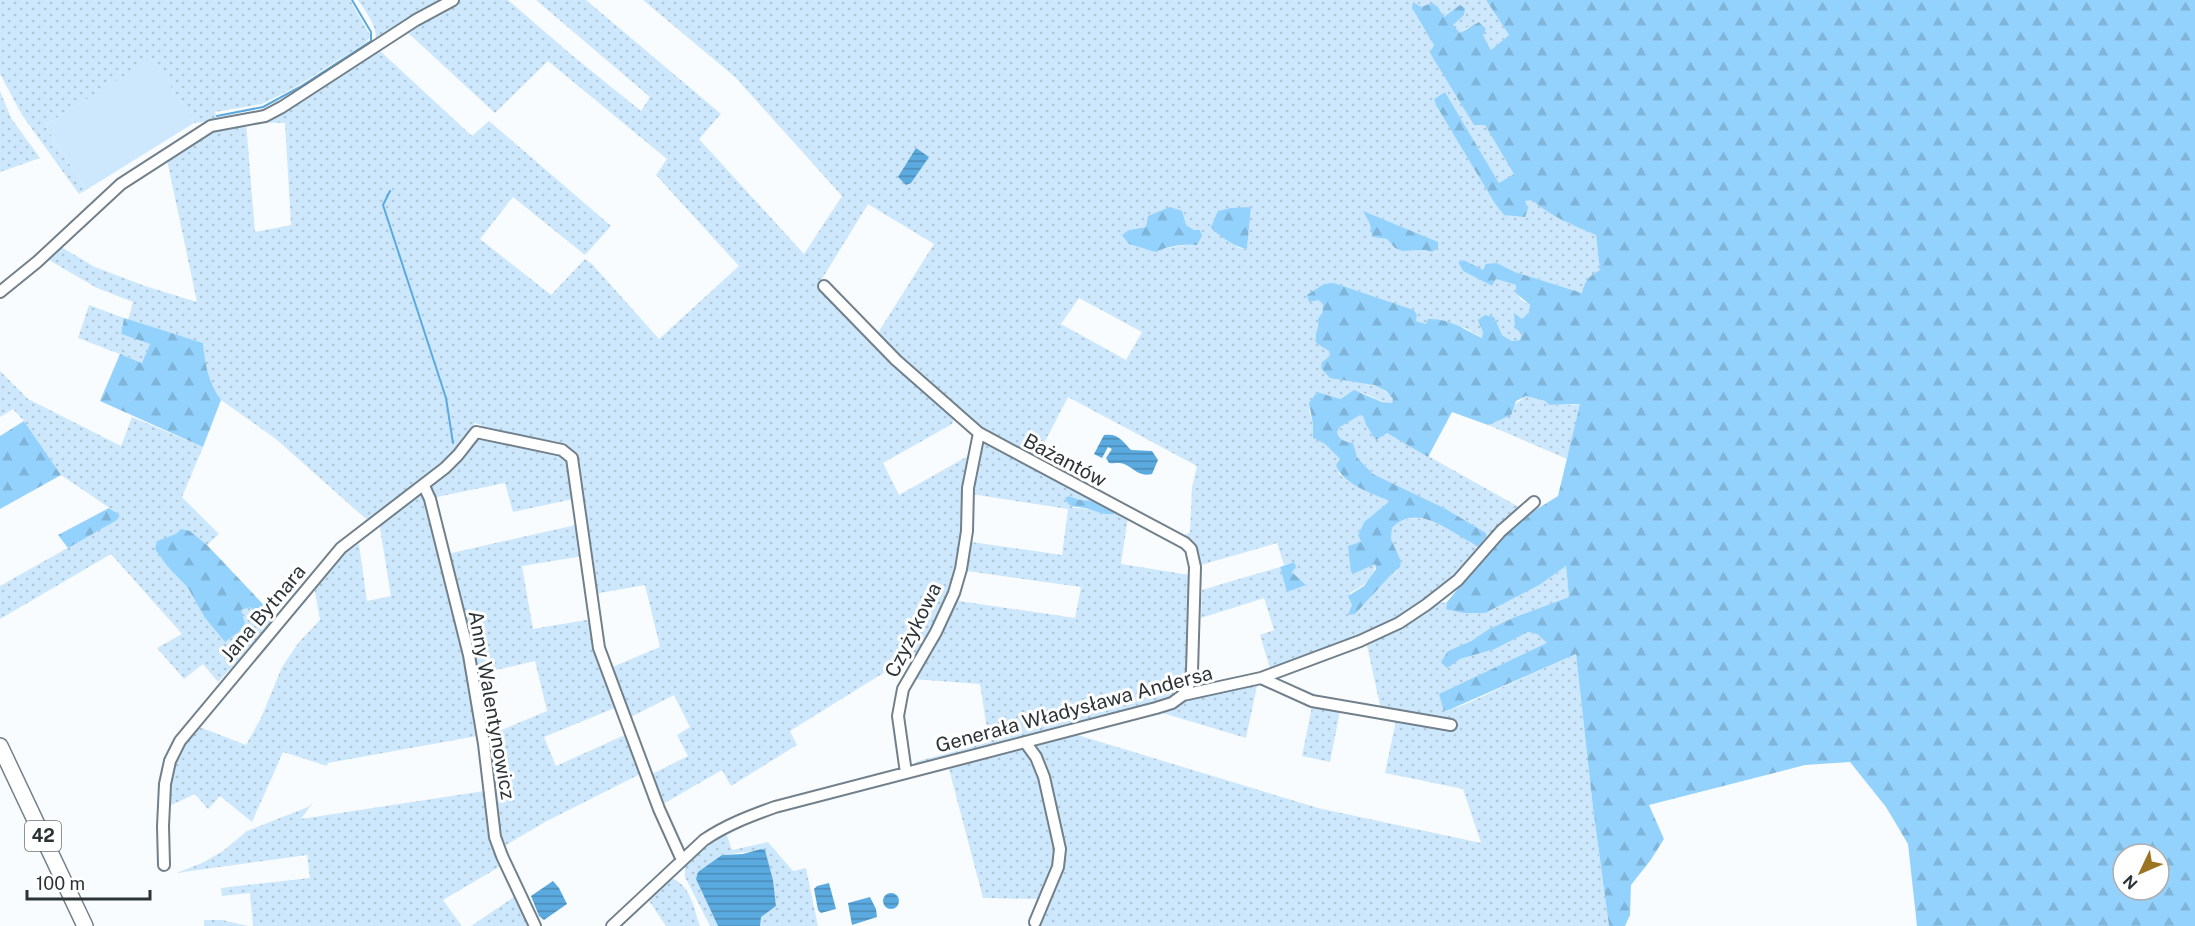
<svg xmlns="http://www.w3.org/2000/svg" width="2195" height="926" viewBox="0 0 2195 926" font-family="'Public Sans',sans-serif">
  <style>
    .grass { fill: url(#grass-dots); fill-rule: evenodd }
    .forest { fill: url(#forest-firs); fill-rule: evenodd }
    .park { fill: #cde8fc }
    .water { fill: url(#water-rules) }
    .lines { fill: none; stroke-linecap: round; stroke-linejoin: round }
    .stream { stroke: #5baadf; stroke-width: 2 }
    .street-casing { stroke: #71808b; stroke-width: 14 }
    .primary-casing { stroke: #71808b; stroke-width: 18 }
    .street { stroke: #fff; stroke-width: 10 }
    .primary { stroke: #fff; stroke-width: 15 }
    .labels { text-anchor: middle; stroke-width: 6; stroke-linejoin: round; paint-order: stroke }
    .shield { fill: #fff; stroke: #6b7073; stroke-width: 1.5 }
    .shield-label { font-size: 18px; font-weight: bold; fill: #2c3337 }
    .street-label { font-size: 20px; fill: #2c3337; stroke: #fff }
  </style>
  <defs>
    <pattern id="grass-dots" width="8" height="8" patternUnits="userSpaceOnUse" patternTransform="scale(1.5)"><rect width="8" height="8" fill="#cde8fc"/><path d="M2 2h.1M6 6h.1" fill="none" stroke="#b0c7d9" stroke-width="1.8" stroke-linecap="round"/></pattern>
    <pattern id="forest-firs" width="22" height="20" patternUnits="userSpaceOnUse" patternTransform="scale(1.5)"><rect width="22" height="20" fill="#94d2fe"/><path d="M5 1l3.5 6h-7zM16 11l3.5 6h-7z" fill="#80b5da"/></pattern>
    <pattern id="water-rules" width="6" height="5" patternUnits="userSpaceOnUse" patternTransform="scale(1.5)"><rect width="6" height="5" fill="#5baadf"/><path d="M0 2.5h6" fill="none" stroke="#4b8bb6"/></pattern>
  </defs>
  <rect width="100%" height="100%" fill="#f9fcfe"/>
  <path class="grass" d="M0,0H350L370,35L369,39L365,43L296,87L262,104L215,112L217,119C232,116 249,115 263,109C302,95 338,67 373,44C382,31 365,11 358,0H508L574,57L641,111L650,97L536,0H586L721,114L699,139L804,254L842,196L735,77L643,0H1486L1509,35L1491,50L1483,35L1468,27L1460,33L1444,17L1438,7L1412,8L1434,45L1431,53L1474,124L1485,125L1515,174L1499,183L1445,92L1434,99L1436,104L1494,202L1532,199C1552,217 1572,225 1596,235L1601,270C1589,276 1584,280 1583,293L1515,272L1497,263L1484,271L1464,260L1458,262L1463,271L1492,286L1496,279L1516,285L1520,299L1530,305L1529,312L1521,320L1515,314L1522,334L1520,340L1512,341L1502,335L1483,332V338L1465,328L1426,324L1415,321L1417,315L1414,310L1334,283L1318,300L1323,304L1316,343L1330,351V356L1322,362L1337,379C1357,380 1379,382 1393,399L1392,403C1370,402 1361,381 1340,399L1327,397L1309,409L1313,424V438L1325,444L1340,459L1339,474L1348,481L1391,501L1364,522L1358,535L1361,542L1350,559L1351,568H1364L1375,564C1375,578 1362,587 1350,593L1355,614L1389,577L1397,571L1401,561L1391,539L1392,528C1416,504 1452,530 1474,545L1486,536V533L1446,509L1373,474L1338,435L1337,432C1342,423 1351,418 1360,414L1363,416L1366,425L1376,439L1387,433L1519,507L1448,586L1385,627L1271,672L1260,635L1274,630L1264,598L1201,618L1202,590L1280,567L1287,591L1306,585L1292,571L1294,562L1284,565L1277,543L1201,565L1196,548L1185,535L1190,532L1192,487L1197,466L1068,397L1037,457H1033L996,439L957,412L952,424L883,463L899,495L968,456L963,496V528L958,567L943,609L922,649L790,731L797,745L731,786L722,770L661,805L650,775L688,756L677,735L690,727L674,695L629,718L610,668L660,647L645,585L594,594L575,457L484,430L481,425L475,423L451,460L378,515L366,519L276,439L221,400L212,387L205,365L203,343L128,320L133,302L97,288L49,260L61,247L95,267L142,285L197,302L167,160L217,120L194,123L153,59L45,125L86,190L79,194L22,115L0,74ZM406,31L495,113L548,61L667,159L656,175L739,266L659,339L592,264L585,259L551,295L480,239L513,197L585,255L611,226L489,121L472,136L379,50ZM246,122L285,123L291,225L255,232ZM868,204L934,244L876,336L822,279ZM1251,207L1247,249L1239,248L1227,238ZM1364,212L1431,240L1438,242L1432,252L1425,250L1402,251L1395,248L1387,239L1372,237L1370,224ZM1186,225L1194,230L1192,244L1161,249L1129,230L1146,227ZM1079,298L1142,332L1126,360L1061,324Z
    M0,91L11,118L40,158L0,172Z
    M89,305L124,318L121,334L150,344L143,363L78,338Z
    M0,371L28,399L121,446L132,417L203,447L182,497L219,534L207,545L190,531L157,541L168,567L188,588L205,618L225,642L240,631L245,623L240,610L250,606L277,619L218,682L203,664L184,679L157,648L182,634L111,554L0,619V586L117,520L120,515L61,475L24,421L13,409L0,417Z
    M1526,396L1545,401L1549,405C1560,404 1570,406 1581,404L1567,459L1488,425Z
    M477,437L562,453L571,461L573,499L513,512L505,483L432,498L430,486Z
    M983,442H987L1096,501L1080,500L1069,496L1073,508C1089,507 1103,516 1119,513L1128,517L1121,564L1190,575L1189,671L1185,687L1167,702L918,764L915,762L989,742L980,684L912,679L956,602L959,601L1075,618L1081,587L967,571L972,542L1062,555L1068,509L971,494L980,445Z
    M419,494L425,495L468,664L477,736L328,763L327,766L283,752L252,822L220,796L208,809L195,794L167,807C171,768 173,758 197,726L246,745L261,718L282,667L299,642L320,620L314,586L338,557L359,544L367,601L391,596L380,528L382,520Z
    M576,525L583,556L522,566L533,629L592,619L617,707L544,737L556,766L627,734L640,774L545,822L501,848L485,737L547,711L535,661L475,675L447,554Z
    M1566,566L1569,597L1515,617L1489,629L1471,641L1448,651L1447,667L1460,659L1495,649L1528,632L1537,634L1547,643L1444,711L1461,706L1576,654L1593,808L1609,926H1028L1037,899L983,898L949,769L1071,733L1318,808L1481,843L1463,789L1385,773L1396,720L1381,710L1366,641L1433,604L1447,602L1446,609L1541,584Z
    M1250,686H1257L1246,738L1156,711L1183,699Z
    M1312,706L1340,711L1330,762L1302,756Z
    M484,791L494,852L499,867L443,900L462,926H253L250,893L222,896L221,888L310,878L307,855L176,873L202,863L223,851L247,831L308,807L314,801L301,819Z
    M726,833L732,850L768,842L793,871L806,868L818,926H760L759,919L761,916L776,906L773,880L765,850L722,855L696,879L718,926H710L685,877V866L713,840Z
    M673,879C691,886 694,909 700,926H666L647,898L664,883Z
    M514,897L531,926H471Z
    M204,920H222L248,926H204Z"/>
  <path class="forest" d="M1486,0H2195V926H1917L1908,844L1886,807L1850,762L1805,765L1649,805L1664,839L1650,861L1631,885L1630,915L1625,926H1609L1593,808L1576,654L1451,709L1444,711L1439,694L1547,643L1537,634L1528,632L1495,649L1460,659L1447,668L1441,662L1448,651L1471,641L1489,629L1515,617L1569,597L1566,566L1541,584L1485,613H1463L1446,609L1447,602L1501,537L1534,511L1558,496L1580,404L1549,405L1545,401L1526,396L1516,401L1511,415L1488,425L1452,412L1428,457L1387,433L1376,440L1366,425L1363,416L1360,415L1340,427L1337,432C1339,440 1346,442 1353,443L1357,457L1373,474L1446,509L1486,533V536L1479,547C1453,534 1418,501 1392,528L1391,539L1401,561L1400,567L1389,577L1355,614L1348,615L1352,605L1348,596L1364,586L1376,569L1375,564L1355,573L1351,572L1348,546L1361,542L1358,535L1364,522L1390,501C1372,493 1343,485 1336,465L1340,459L1325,444L1313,438V424L1309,403L1317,392L1340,399L1354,390L1382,402L1392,403L1393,399L1386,391L1374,385L1330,378L1321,368L1322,362L1330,356L1329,351L1316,343C1314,334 1320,328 1318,319L1322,313L1323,304L1318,300L1309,302L1307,295L1324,284L1334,283L1414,310L1417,315L1416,321L1426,324L1428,319C1448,318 1464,329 1482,338L1483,332L1478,320L1485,315L1494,317L1502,335L1512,341L1520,340L1522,334L1515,328L1514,313L1522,319L1529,312L1530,305L1516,293V285L1496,279L1492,286L1463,271L1458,262L1464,260L1483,270L1486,264L1497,263L1515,272L1582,293C1585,280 1589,276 1600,270L1596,235C1572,225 1552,217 1532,200L1525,201L1528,209L1525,217L1504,215L1494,202L1436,105L1434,99L1445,92L1499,183L1514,174L1485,125H1474L1430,53L1434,45L1412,8L1413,2L1421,7L1432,3L1438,7L1444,17L1460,5L1465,8L1464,15L1453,25L1460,33L1479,22L1486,29L1483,35L1491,50L1509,35ZM2123,854H2159V890H2123Z
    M1170,207L1182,211L1186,225L1194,230H1200L1202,236L1197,245C1187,243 1164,247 1156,252L1129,244L1122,235L1129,230L1146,227L1148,216Z
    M1251,207L1247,249C1237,248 1217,235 1211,227L1218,211L1231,208Z
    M1363,211L1438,242V248L1432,252L1425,250L1402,251L1395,248L1387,239L1372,237L1370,224Z
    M124,318L203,343C205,364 208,382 221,400L203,447L100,401L120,354L142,363L150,344L121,334Z
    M24,421L61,475L0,509V436Z
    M1069,496L1080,500L1096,501L1119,513C1103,516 1100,512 1085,508C1075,506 1070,509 1065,498Z
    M109,508L120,515L117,520L68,548L58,535Z
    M181,529L190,531L207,545L277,619L266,623L250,607L241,610L245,623L240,631L225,642L205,618L188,588L168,567L155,549L157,541L176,534Z
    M1294,562L1296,567L1292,572L1306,585L1287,592L1280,567Z"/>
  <path class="park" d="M153,58L194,123L86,190L45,125Z"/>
  <path class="water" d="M916,148L929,157L911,183L906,185L898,177Z
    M1104,435C1119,433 1123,442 1131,450L1152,451L1158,460L1152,474C1138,477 1136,469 1124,464C1119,462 1115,464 1109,463L1106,458L1112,449L1108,447L1102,458L1094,454Z
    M761,849L765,850L773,880L776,906L761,917L760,926H718L696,879L698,872L722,855L743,854Z
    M553,881L559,888L567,904L544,920L539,916L531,896Z
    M829,883L836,909L821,913L818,910L814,889L817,886Z
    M883 901a8 8 0 1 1 16 0a8 8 0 1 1-16 0Z
    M870,897L876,909L877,917L852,925L848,903Z"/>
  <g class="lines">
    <path class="stream" d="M217,116L263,107L300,87L371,41V32L352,0
      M390,191L383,205L446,398L453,443"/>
    <defs>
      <path id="street" d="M824,286L896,360L979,433L1185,543L1191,549L1195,567L1192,671L1189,684L1183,695
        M0,292L37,262L121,184L211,126L265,116L282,107L416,20L453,0
        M424,486L430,499L469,655L484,744L495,837L502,856L535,926
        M1261,678L1312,701L1451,725
        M1025,742L1036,757L1044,777L1060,849L1058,867L1035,922
        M906,773L898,716L903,689L936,632L954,593L961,569L967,531L968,488L979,433
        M164,865L163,826L165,784L170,761L180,741L341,548L445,468L458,455L476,432L562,450L572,458L599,648L659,809L682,860
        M612,926L704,840C726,825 750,816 775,807L1156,708L1172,703L1183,695L1261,678L1360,641L1399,623L1426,605L1458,580L1501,531L1534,502"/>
      <path id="primary" d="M0,746L85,926"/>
    </defs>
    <use href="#street" class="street-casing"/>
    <use href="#primary" class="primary-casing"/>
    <use href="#street" class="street"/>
    <use href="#primary" class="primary"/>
  </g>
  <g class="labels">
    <rect class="shield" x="25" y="821" width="36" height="30" rx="4.5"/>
    <g class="shield-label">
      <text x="43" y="842">42</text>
    </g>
    <g class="street-label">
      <text transform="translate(1065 460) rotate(28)" y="7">Bażantów</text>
      <text transform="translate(263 613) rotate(-50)" y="7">Jana Bytnara</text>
      <text transform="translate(913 630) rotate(-64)" y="7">Czyżykowa</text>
      <text transform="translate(492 705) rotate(80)" y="7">Anny Walentynowicz</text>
      <text transform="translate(1074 709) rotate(-15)" y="7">Generała Władysława Andersa</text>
    </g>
  </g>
  <g transform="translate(2141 872) rotate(226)"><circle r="28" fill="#ffffff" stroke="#abadaf" stroke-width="1.5"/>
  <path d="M0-4.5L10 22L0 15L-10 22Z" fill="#9c7421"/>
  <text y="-9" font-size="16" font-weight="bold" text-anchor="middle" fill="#2c3337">N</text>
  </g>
  <path d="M27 890v9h123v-9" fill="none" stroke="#2c3337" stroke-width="3"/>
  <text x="36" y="890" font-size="18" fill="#2c3337" stroke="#ffffff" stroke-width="4.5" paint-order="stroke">100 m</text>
</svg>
